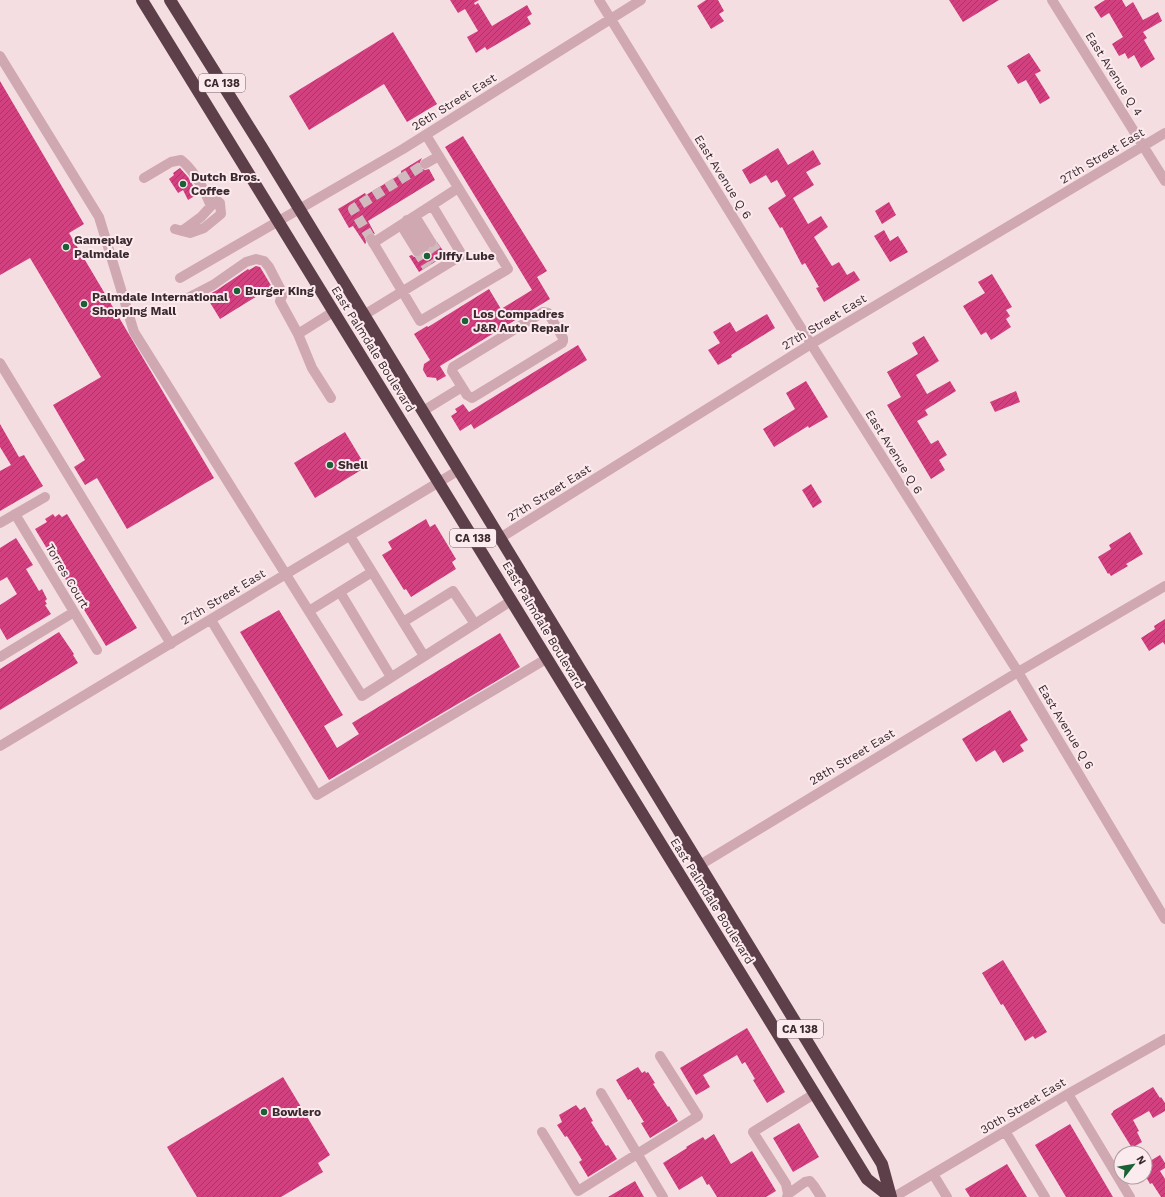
<svg xmlns="http://www.w3.org/2000/svg" width="1165" height="1197" viewBox="0 0 1165 1197" font-family="'Work Sans',sans-serif">
  <style>
    .building { fill: url(#building-hatch) }
    .lines { fill: none; stroke-linecap: round; stroke-linejoin: round }
    .minor-tunnel { stroke: #d0babe; stroke-width: 10; stroke-dasharray: 10 5; stroke-linecap: butt }
    .minor { stroke: #cfa8b1; stroke-width: 10 }
    .highway { stroke: #5d3f4a; stroke-width: 12 }
    .poi-dot { fill: #1a6136; stroke: #fcebee; stroke-width: 1.5 }
    .labels { text-anchor: middle; stroke-width: 4; stroke-linejoin: round; paint-order: stroke }
    .shield { fill: #fcebee; stroke: #756369; stroke-width: 1 }
    .shield-label { font-size: 11px; font-weight: bold; fill: #3b2930 }
    .street-label { font-size: 12px; fill: #3b2930; stroke: #fcebee }
    .poi-label { font-size: 12px; font-weight: bold; fill: #3b2930; stroke: #fcebee; text-anchor: start }
  </style>
  <defs>
    <pattern id="building-hatch" width="6" height="6" patternUnits="userSpaceOnUse"><rect width="6" height="6" fill="#d1417f"/><path d="M-1 1l2-2M0 6l6-6M5 7l2-2" fill="none" stroke="#ab3668"/></pattern>
  </defs>
  <rect width="100%" height="100%" fill="#f5dee2"/>
  <path class="building" d="M450,0H479L474,3L475,5L478,3L492,26L527,5L532,14L527,17L531,24L487,50L485,47L476,53L467,37L478,31L465,9L458,13Z
    M706,0H718L724,11L719,14L724,21L711,29L697,6Z
    M949,0H999L963,22Z
    M1105,0H1122L1126,7L1133,2L1143,20L1158,12L1162,21L1143,32L1147,38L1144,40L1155,59L1141,68L1134,55L1128,59L1125,53L1119,56L1112,44L1123,37L1109,13L1101,18L1094,7Z
    M393,32L437,104L407,122L384,84L309,130L289,96Z
    M1029,53L1041,71L1035,74L1050,98L1040,104L1026,80L1018,84L1007,66Z
    M0,81L84,224L69,233L214,478L127,529L97,478L85,485L74,467L85,460L53,405L101,377L30,258L0,275Z
    M463,136L547,271L537,277L550,299L440,366L446,376L437,381L436,378L427,377L423,370L424,364L430,360L414,334L427,326L428,327L489,289L501,309L532,290L445,147Z
    M778,148L788,165L813,150L821,164L806,172L814,185L793,198L808,224L821,216L828,227L814,237L832,266L839,262L847,275L854,271L860,280L824,302L816,288L819,287L805,263L802,265L782,227L780,228L768,208L786,196L777,180L771,183L766,175L750,184L742,170Z
    M422,158L419,164L420,168L425,170L429,169L435,180L368,221L375,234L371,233L367,234L365,236L366,243L365,244L353,226L349,228L338,209L365,193L366,195L401,174V171Z
    M180,168L188,177L198,194L188,200L183,190L178,193L169,179L174,175L173,173Z
    M889,202L896,215L882,224L875,211Z
    M884,230L890,241L898,236L908,252L890,262L874,236Z
    M437,242L446,255L419,272L409,256L412,255L414,257H420L423,253L428,252L430,248L435,247Z
    M256,266L260,267L272,287L220,319L206,296L217,290L248,269L249,270Z
    M992,274L1012,307L1006,310L1010,316L1006,319L1011,327L991,340L986,332L981,335L963,306L985,293L978,282Z
    M767,314L775,328L731,355L732,357L718,365L708,350L720,343L713,332L730,322L736,332Z
    M924,336L939,361L916,375L927,394L950,381L956,391L925,410L928,415L917,421L931,444L938,440L947,455L939,460L945,470L931,479L887,405L901,397L887,372L918,354L912,343Z
    M578,345L587,360L474,429L471,424L460,431L451,416L457,412L455,409L463,404L469,412Z
    M806,381L828,417L809,428L808,426L774,447L763,429L795,409L786,393Z
    M1016,391L1020,402L995,412L990,402Z
    M0,424L19,457L24,455L43,486L0,511V471L11,465L0,447Z
    M345,432L366,467L315,498L294,463Z
    M811,484L822,502L813,508L802,490Z
    M53,514L55,517L59,514L62,517L67,514L137,628L106,646L35,529L47,522L45,519Z
    M426,519L430,527L435,524L456,559L452,562L456,569L411,597L406,589L404,590L382,555L392,549L388,542Z
    M1130,532L1143,554L1126,564L1128,566L1111,576L1109,573L1108,574L1098,557L1111,549L1109,545Z
    M16,538L33,565L26,569L39,591L42,589L47,599L45,601L47,604L45,605L51,614L7,640L0,628V605L17,594L7,577L0,581V548Z
    M279,610L343,715L324,726L337,748L359,734L352,723L500,633L520,667L329,780L240,632Z
    M1165,619V645L1163,642L1149,651L1141,638L1155,629L1154,626Z
    M59,632L74,654L73,655L78,663L0,710V669Z
    M1010,710L1028,740L1020,745L1024,751L1003,763L995,750L976,762L962,739Z
    M1003,960L1047,1032L1035,1039L1033,1036L1025,1041L1003,1004L1001,1005L982,973Z
    M747,1028L785,1092L767,1103L753,1080L755,1079L745,1062L742,1064L737,1055L703,1075L710,1087L696,1095L680,1068Z
    M638,1067L642,1073L645,1071L646,1073L648,1072L655,1083L653,1084L668,1107L669,1106L678,1121L650,1138L641,1123L644,1122L630,1099L628,1100L616,1080Z
    M283,1077L330,1155L318,1163L323,1172L281,1197H197L167,1147Z
    M1153,1087L1160,1098L1161,1097L1165,1103V1111L1153,1118L1149,1111L1133,1120L1139,1131L1137,1132L1142,1142L1132,1148L1111,1114L1113,1112V1111Z
    M576,1105L580,1110L585,1107L593,1121L591,1122L606,1146L608,1145L617,1159L588,1177L579,1162L582,1160L567,1136L565,1137L557,1125L562,1122L559,1115Z
    M799,1123L819,1157L793,1172L773,1138Z
    M1070,1124L1113,1197H1066L1035,1145Z
    M714,1134L731,1164L752,1151L776,1191L766,1197H717L709,1184L707,1185L702,1176L679,1190L663,1163L687,1148L686,1147L703,1137L705,1140Z
    M1160,1155L1165,1163V1168L1160,1171L1165,1179V1197H1161L1152,1183L1150,1184L1145,1175V1164Z
    M1007,1164L1027,1197H970L965,1189Z
    M635,1181L644,1197H608Z"/>
  <g class="lines">
    <path class="minor-tunnel" d="M371,239L353,209L425,164
      M431,242L441,258
      M424,247L434,262
      M417,251L427,267"/>
    <path class="minor" d="M599,0L811,344L1018,672L1165,919
      M1052,0L1165,181
      M0,56L99,217L134,332L362,696L511,601
      M425,164L439,156
      M144,178L171,162L181,160C195,171 204,189 211,206L201,217L182,231L175,229
      M432,205L458,188
      M415,216L431,242
      M407,220L424,247
      M401,225L417,251
      M182,231L190,233L204,228L221,214L220,203L206,192
      M371,239L420,321L508,269L426,135
      M180,278L403,149L641,0
      M190,297L213,285L246,262L256,259L264,261L269,267L283,294L280,301L298,334L312,368L331,398
      M364,315L462,255L432,205L373,243
      M298,334L333,312
      M0,363L171,644
      M423,411L462,387L467,395L472,398L562,343L563,341V338L548,313L543,312L453,367L452,371L462,387
      M15,514L97,650
      M0,523L45,497
      M350,536L424,656
      M500,538L811,344L1165,133
      M340,592L391,677
      M309,611L372,572
      M211,620L317,795L546,659
      M403,622L453,591L475,624
      M0,657L74,612
      M0,746L459,470
      M700,865L1018,672L1165,586
      M601,1093L663,1197
      M1068,1094L1130,1197
      M1005,1131L1045,1197
      M542,1132L578,1191L698,1116L660,1056
      M933,1174L947,1197
      M788,1194L805,1182L810,1181L814,1186L821,1197
      M787,1197L788,1194L786,1184L753,1132L814,1094
      M894,1197L1068,1094L1165,1039"/>
    <path class="highway" d="M142,0L867,1179L890,1197
      M170,0L261,146L882,1164L891,1197"/>
  </g>
  <g class="poi-dot">
    <circle cx="183" cy="184" r="4"/>
    <circle cx="66" cy="247" r="4"/>
    <circle cx="427" cy="256" r="4"/>
    <circle cx="237" cy="291" r="4"/>
    <circle cx="84" cy="304" r="4"/>
    <circle cx="465" cy="321" r="4"/>
    <circle cx="330" cy="465" r="4"/>
    <circle cx="264" cy="1112" r="4"/>
  </g>
  <g class="labels">
    <g class="shield">
      <rect x="199" y="74" width="46" height="18" rx="3"/>
      <rect x="450" y="529" width="46" height="18" rx="3"/>
      <rect x="777" y="1020" width="46" height="18" rx="3"/>
    </g>
    <g class="shield-label">
      <text x="222" y="87">CA 138</text>
      <text x="473" y="542">CA 138</text>
      <text x="800" y="1033">CA 138</text>
    </g>
    <g class="street-label">
      <text transform="translate(1114 74) rotate(58)" y="4">East Avenue Q 4</text>
      <text transform="translate(454 102) rotate(-32)" y="4">26th Street East</text>
      <text transform="translate(1102 156) rotate(-31)" y="4">27th Street East</text>
      <text transform="translate(723 177) rotate(58)" y="4">East Avenue Q 6</text>
      <text transform="translate(824 322) rotate(-31)" y="4">27th Street East</text>
      <text transform="translate(373 349) rotate(58)" y="4">East Palmdale Boulevard</text>
      <text transform="translate(894 452) rotate(58)" y="4">East Avenue Q 6</text>
      <text transform="translate(549 493) rotate(-32)" y="4">27th Street East</text>
      <text transform="translate(67 576) rotate(59)" y="4">Torres Court</text>
      <text transform="translate(223 597) rotate(-31)" y="4">27th Street East</text>
      <text transform="translate(543 625) rotate(59)" y="4">East Palmdale Boulevard</text>
      <text transform="translate(1066 727) rotate(59)" y="4">East Avenue Q 6</text>
      <text transform="translate(852 757) rotate(-31)" y="4">28th Street East</text>
      <text transform="translate(712 901) rotate(58)" y="4">East Palmdale Boulevard</text>
      <text transform="translate(1023 1106) rotate(-31)" y="4">30th Street East</text>
    </g>
    <g class="poi-label">
      <text x="191" y="181">Dutch Bros.<tspan x="191" dy="14">Coffee</tspan></text>
      <text x="74" y="244">Gameplay<tspan x="74" dy="14">Palmdale</tspan></text>
      <text x="435" y="260">Jiffy Lube</text>
      <text x="245" y="295">Burger King</text>
      <text x="92" y="301">Palmdale International<tspan x="92" dy="14">Shopping Mall</tspan></text>
      <text x="473" y="318">Los Compadres<tspan x="473" dy="14">J&amp;R Auto Repair</tspan></text>
      <text x="338" y="469">Shell</text>
      <text x="272" y="1116">Bowlero</text>
    </g>
  </g>
  <g transform="translate(1133 1165) rotate(59)"><circle r="19" fill="#fcebee" stroke="#af9da2"/>
  <path d="M0-3L7 15L0 10L-7 15Z" fill="#1a6136"/>
  <text y="-6" font-size="11" font-weight="bold" text-anchor="middle" fill="#3b2930">N</text>
  </g>
</svg>
